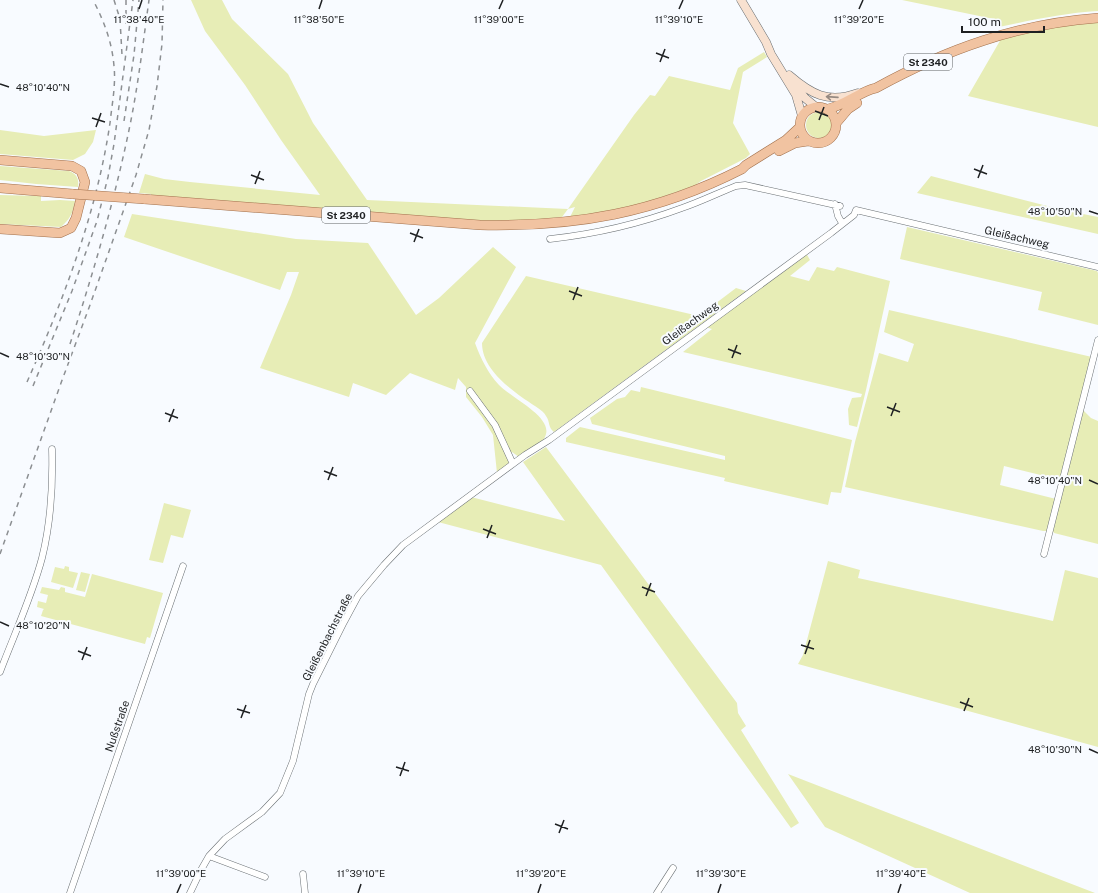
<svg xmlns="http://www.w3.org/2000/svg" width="1098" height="893" viewBox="0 0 1098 893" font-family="'Public Sans',sans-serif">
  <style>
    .green { fill: #e7edb6 }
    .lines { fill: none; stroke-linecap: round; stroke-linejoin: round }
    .street-casing { stroke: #696f73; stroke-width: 7 }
    .secondary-casing { stroke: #696f73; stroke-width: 9 }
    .primary-casing { stroke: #a1704c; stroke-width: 10 }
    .street { stroke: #fff; stroke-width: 6 }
    .secondary { stroke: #f8e1d0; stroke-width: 8 }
    .primary { stroke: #f1c3a1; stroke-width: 9 }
    .rail { stroke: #8c8f92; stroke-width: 1.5; stroke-dasharray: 5 5; stroke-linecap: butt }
    .primary-bridge-casing { stroke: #a1704c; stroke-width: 10; stroke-linecap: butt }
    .primary-bridge { stroke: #f1c3a1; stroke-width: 9 }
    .oneway { stroke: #968a82 }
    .ticks { fill: none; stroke: #1e2022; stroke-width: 1.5 }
    .labels { text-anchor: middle; stroke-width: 4; stroke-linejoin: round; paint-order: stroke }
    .shield { fill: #f8fbff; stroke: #5f6264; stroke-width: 1 }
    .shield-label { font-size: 10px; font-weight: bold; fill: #1e2022 }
    .street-label { font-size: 11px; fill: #1e2022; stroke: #f8fbff }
    .ticks-label { font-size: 10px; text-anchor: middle; fill: #1e2022; stroke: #f8fbff; stroke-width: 4; stroke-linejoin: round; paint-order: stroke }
  </style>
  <rect width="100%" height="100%" fill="#f8fbff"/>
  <path class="green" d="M191,0H222L232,19L288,74L313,123L367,200L568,209L634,115L650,95L655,96L669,76L730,90L738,68L764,52L767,57L743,72L733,123L750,154L746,158L701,181L694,186L642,204L608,213L570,217L575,207L568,209L562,217L518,222L480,221L151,196V194L139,193L145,174L164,179L190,182L320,195L281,140L245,85L205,31Z
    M902,0H1098V11C1064,13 1032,20 999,27L995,19L989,18Z
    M1098,21V127L968,96L1001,39L1047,28Z
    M806 125a13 13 0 1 1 26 0a13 13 0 1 1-26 0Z
    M0,130L44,136L96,130L93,142L85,154L73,160L0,154Z
    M0,166L69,171C77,174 79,179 78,187L36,184L0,180Z
    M931,176L1063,210L1098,217V234L917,193Z
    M0,195L41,196V201L60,200L75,201C73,213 70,219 61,227L0,224Z
    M132,214L296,239L368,243L416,315L439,298L493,247L516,267L475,343C481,359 488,373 499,385C510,397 551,416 546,434C544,444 527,452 519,457L512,452L507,455L510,463L497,473L493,435L482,417L466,397V387L458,378L455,390L410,373L386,395L353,383L349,397L260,368L291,295L299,272H287L280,290L124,237Z
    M907,227L1097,271L1098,273V325L1038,310L1042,292L900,259Z
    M806,253L810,260L790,276L809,281L817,267L834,271L837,267L890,281L866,390L857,427L849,425L848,409L852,398L861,397L862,394L683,352L712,329L705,327Z
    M526,276L699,316L736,288L746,291L554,432C548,428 550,421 546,416C543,410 534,406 529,402C510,389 482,369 482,343Z
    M889,310L1092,357L1061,480L1004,466L1000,485L1056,499L1047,531H1043L845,487L855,442L879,353L908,362L914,344L884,332Z
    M641,387L727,408L852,440L841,493L831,492L828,505L724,481L725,478L566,442V438L580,427L725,460V456L592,424L590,418L617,399L625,397L631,390L640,392Z
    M1082,409L1091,418L1098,421V544L1054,533L1053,531Z
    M546,447L737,703L738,713L746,726L741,730L799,823L791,828L601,565L438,522L471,497L565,521L523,462Z
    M164,503L191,510L183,538L171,535L163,563L149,560Z
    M828,561L860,570L858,578L1053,621L1065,570L1098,578V747L798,664L803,655Z
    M65,566L69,567V571L78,573L73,588L51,582L55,567L64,569Z
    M81,572L90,574L85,592L76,590Z
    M92,574L163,593L150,638L147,637L145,644L41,616L43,610L44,609L37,607L38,601L46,603L48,595L40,593L42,587L59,590L61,587L65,588V592L85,597Z
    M788,774L1095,893H970L825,827Z"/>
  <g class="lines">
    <defs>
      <path id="street" d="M835,204L838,216L842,223
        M550,239C595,234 639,224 682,208C700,202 718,193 736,186L745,185L840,206
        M470,391L495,425L513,464
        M1044,554L1098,340
        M0,672C14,635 32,596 42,558C51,522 53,486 52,449
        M209,856L265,877
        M303,874L305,893
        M70,893L183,566
        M190,893L201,870L209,856L225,839L262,812L280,793L293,761L309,694L313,684L344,622L358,596L384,565L403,545L525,455L549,440L831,233L854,215L856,210L1098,267
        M657,893L673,868"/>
      <path id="secondary" d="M741,0L766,42L771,54L796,95L802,116
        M789,75C811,94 828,104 858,93
        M795,86L805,98L816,107"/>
      <path id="primary" d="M800 125a18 18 0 1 1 36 0a18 18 0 1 1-36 0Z
        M828,109C845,105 861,91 876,88C947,49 1017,24 1098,18
        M837,122L848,109L857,103
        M779,151L795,143L808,141
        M0,160L72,166L81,171L85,182L76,218L71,228L60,233L0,229
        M0,188L73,194
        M144,199L480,225C575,227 656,213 742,169L746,165L786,140L800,127"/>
    </defs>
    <use href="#street" class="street-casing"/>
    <use href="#secondary" class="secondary-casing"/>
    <use href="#primary" class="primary-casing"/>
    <use href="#street" class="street"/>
    <use href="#secondary" class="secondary"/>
    <use href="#primary" class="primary"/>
    <path class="rail" d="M114,0L120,19L122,55
      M126,0V24
      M124,121L134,55L139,0
      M70,344C93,274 114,202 129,130C138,87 143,43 149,0
      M27,382C63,301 97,212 110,123C112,104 116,85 114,66C112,42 104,21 93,0
      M33,386L72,291L97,221L108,177L114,144L133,0
      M0,554L61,383L90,305L136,175L149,130L157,86L162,44L163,0"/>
    <defs>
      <path id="primary-bridge" d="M73,194L144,199"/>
    </defs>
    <use href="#primary-bridge" class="primary-bridge-casing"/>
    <use href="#primary-bridge" class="primary-bridge"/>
  </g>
  <defs><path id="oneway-shaft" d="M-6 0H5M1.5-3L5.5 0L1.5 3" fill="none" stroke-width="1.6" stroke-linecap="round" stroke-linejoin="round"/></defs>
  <use class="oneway" href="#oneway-shaft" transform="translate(832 97) rotate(-176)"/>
  <path class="ticks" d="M139,9L142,0M319,9L322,0M499,9L503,0M679,9L683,0M859,9L863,0M656,53L669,58M660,62L665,49M0,84L9,87M815,111L828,116M92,118L105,122M819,120L824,107M96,127L101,113M974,169L987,174M251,175L264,180M978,178L983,165M255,184L260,171M1089,211L1098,214M410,233L423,238M414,242L419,229M569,291L582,296M573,300L578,287M728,349L741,354M0,353L9,357M732,358L737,345M887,407L900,412M165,413L178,418M891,416L896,403M169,422L174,409M324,471L337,476M328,480L333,467M1089,480L1098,484M483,529L496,534M487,538L492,525M642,587L655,592M646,596L651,583M0,622L9,626M801,645L814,649M78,651L91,656M805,654L810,640M82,660L87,647M960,702L973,707M237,709L250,713M964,711L969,698M241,718L246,705M1089,749L1098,753M396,767L409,771M400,776L405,762M555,824L568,829M559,833L564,820M177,893L181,884M358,893L361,884M538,893L541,884M718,893L721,884M898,893L901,884"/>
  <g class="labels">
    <g class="shield">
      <rect x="904" y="54" width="48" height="16" rx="3"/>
      <rect x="322" y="207" width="48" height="16" rx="3"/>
    </g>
    <g class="shield-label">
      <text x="928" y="66">St 2340</text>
      <text x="346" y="219">St 2340</text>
    </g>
    <g class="street-label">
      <text transform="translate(1017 237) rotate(13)" y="4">Gleißachweg</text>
      <text transform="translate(690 323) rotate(-36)" y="4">Gleißachweg</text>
      <text transform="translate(327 637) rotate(-63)" y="4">Gleißenbachstraße</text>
      <text transform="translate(117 726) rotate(-71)" y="4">Nußstraße</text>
    </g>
  </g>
  <g class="ticks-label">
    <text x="859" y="23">11°39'20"E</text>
    <text x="139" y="23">11°38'40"E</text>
    <text x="319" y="23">11°38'50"E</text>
    <text x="499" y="23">11°39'00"E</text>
    <text x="679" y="23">11°39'10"E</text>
    <text x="43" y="91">48°10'40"N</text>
    <text x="1055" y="215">48°10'50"N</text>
    <text x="43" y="360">48°10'30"N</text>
    <text x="1055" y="484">48°10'40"N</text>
    <text x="43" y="629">48°10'20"N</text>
    <text x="1055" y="753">48°10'30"N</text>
    <text x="181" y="877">11°39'00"E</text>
    <text x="361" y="877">11°39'10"E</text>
    <text x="541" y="877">11°39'20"E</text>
    <text x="721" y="877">11°39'30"E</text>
    <text x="901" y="877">11°39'40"E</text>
  </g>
  <path d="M962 26v6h82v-6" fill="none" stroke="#1e2022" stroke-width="2"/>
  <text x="968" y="26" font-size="12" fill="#1e2022" stroke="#f8fbff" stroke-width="3" paint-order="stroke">100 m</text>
</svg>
